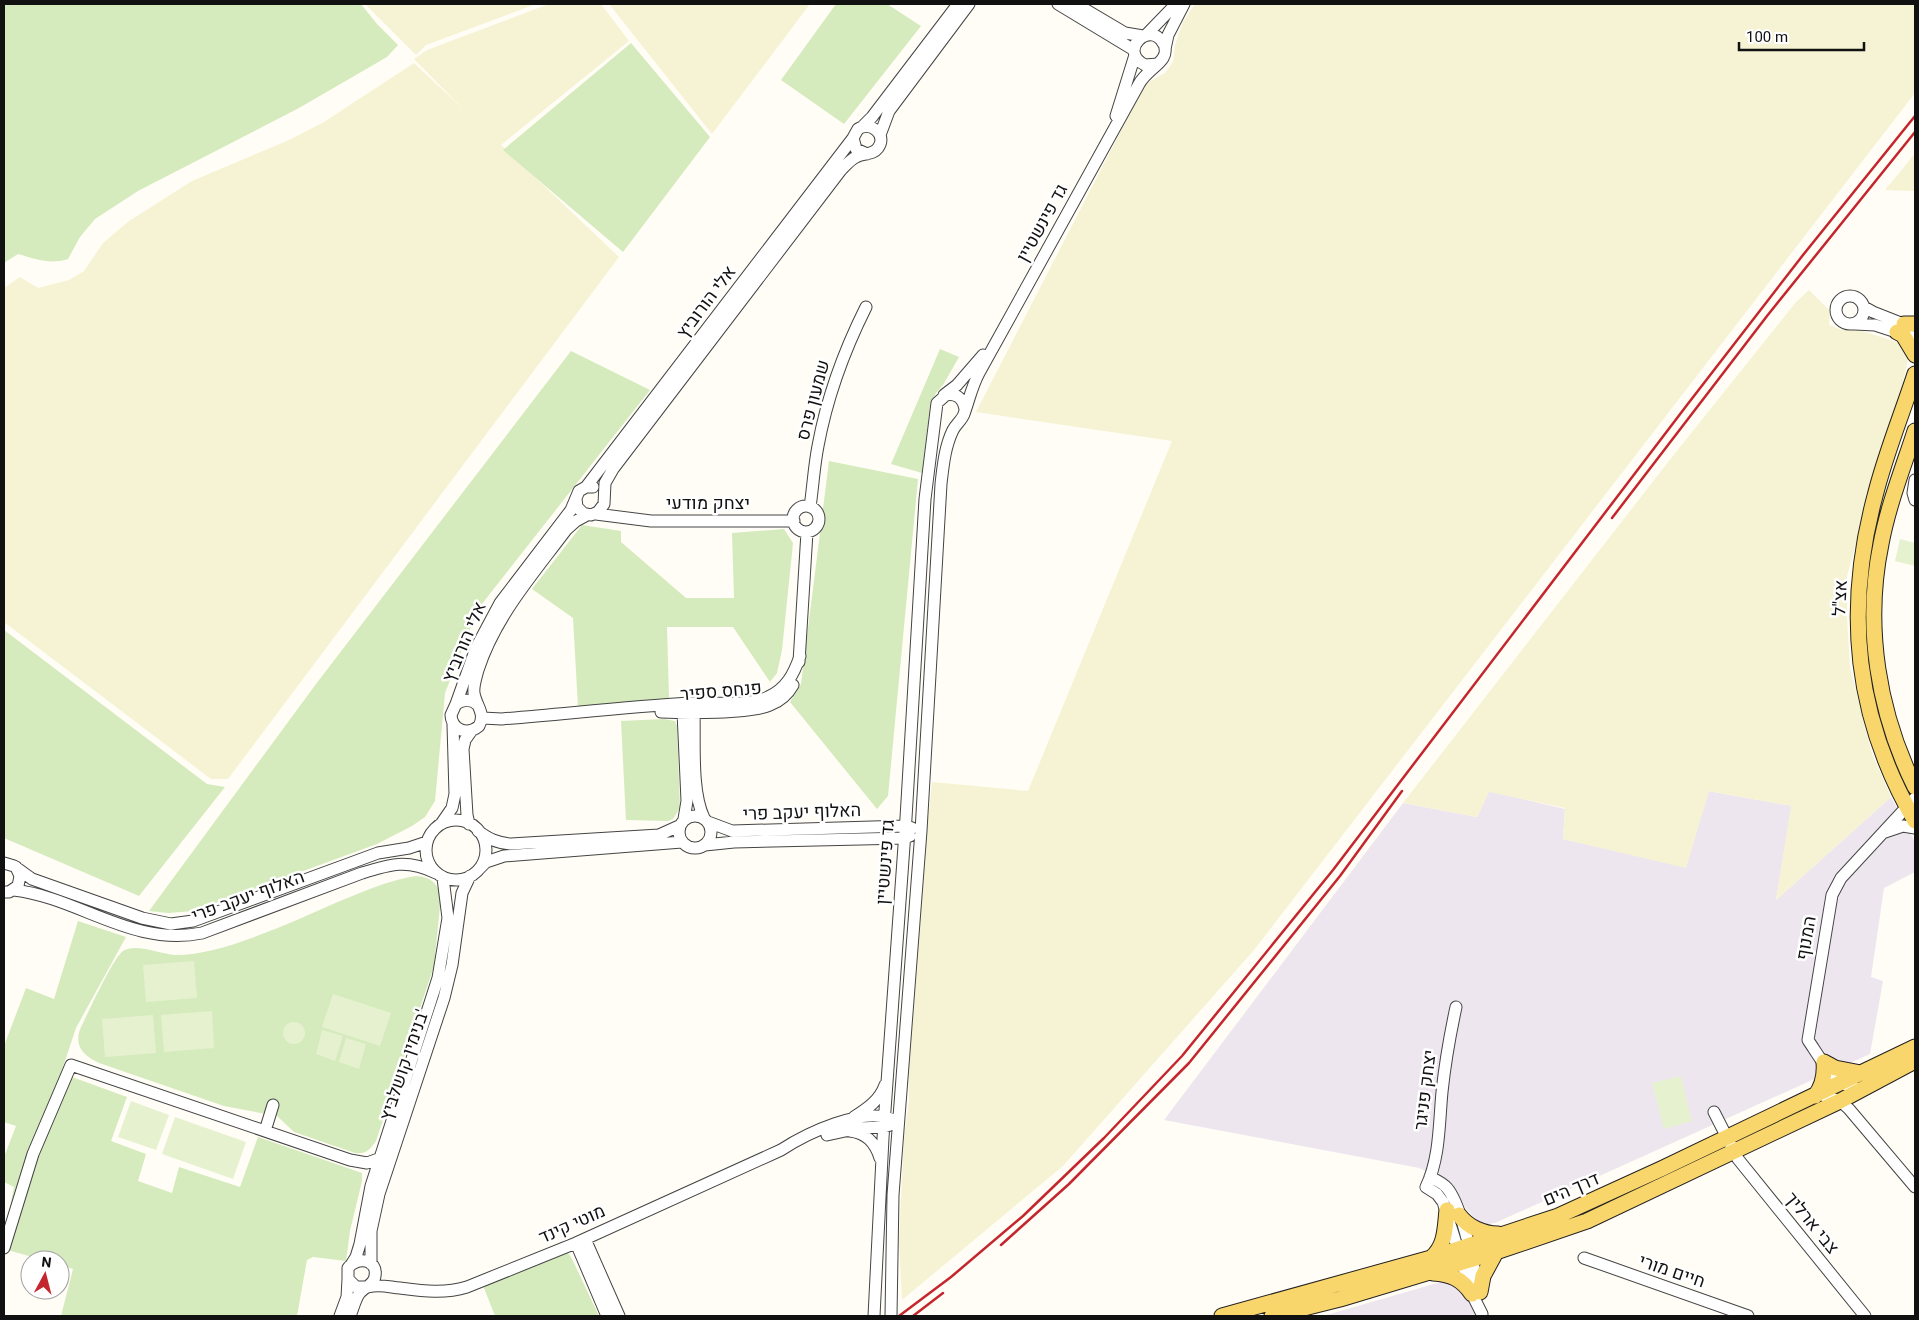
<svg xmlns="http://www.w3.org/2000/svg" width="1919" height="1320" viewBox="0 0 1919 1320" font-family="Georgia,Heebo,serif">
  <style>
    .industrial { fill: #eee6ef }
    .farmland { fill: #f6f3d4 }
    .green { fill: #d5ebbd }
    .pitch { fill: #e6f2cf }
    .lines { fill: none; stroke-linecap: round; stroke-linejoin: round }
    .minor-casing { stroke: #444; stroke-width: 13 }
    .major-casing { stroke: #222; stroke-width: 17 }
    .minor { stroke: #fff; stroke-width: 11 }
    .major { stroke: #f9d66b; stroke-width: 15 }
    .rail { stroke: #c4262e; stroke-width: 2.5 }
    .labels { text-anchor: middle; stroke-width: 5; stroke-linejoin: round; paint-order: stroke }
    .street-label { font-size: 18px; fill: #111; stroke: #fff }
  </style>
  <rect width="100%" height="100%" fill="#fffdf5"/>
  <path class="industrial" d="M1489,791L1565,809L1563,839L1686,867L1708,791L1792,806L1776,900L1891,797L1915,842V872L1884,888L1871,977L1883,981L1870,1054L1495,1223L1481,1225L1462,1204L1443,1178L1419,1168L1164,1120L1403,803L1477,817Z
    M1451,1279L1472,1304L1475,1316H1323Z"/>
  <path class="farmland" d="M365,4H536L426,45L416,55Z
    M549,4H601L629,41L501,145L619,257L228,779H211L4,622V288L20,277L38,288L69,280L84,271L103,243L129,221L192,181L289,140L324,122L414,63L463,109L414,59L427,50Z
    M609,4H810L712,134Z
    M1195,4H1915V93L1254,950L1063,1166L902,1300L899,1240L904,1137L909,1102L908,1010L932,782L1028,791L1172,441L976,412L1145,84L1165,73L1173,62L1175,45L1183,22Z
    M1915,153V191L1885,190L1904,167Z
    M1809,290L1830,311L1829,325L1842,330H1859L1900,343L1907,352L1908,359L1895,418L1868,501L1847,576V617L1850,667L1872,754L1891,797L1776,900L1791,806L1709,791L1686,868L1563,839L1565,808L1489,792L1477,817L1403,803L1672,457L1796,302Z"/>
  <path class="green" d="M4,4H361L377,24L398,45L387,57L299,108L138,191L95,219L80,237L68,259C49,265 36,259 18,254L4,263Z
    M836,4H887L921,26L844,124L781,80Z
    M631,43L710,137L623,252L503,150Z
    M940,349L959,357L943,385L936,393L930,407L922,473L891,464Z
    M571,351L650,390L478,609L445,693L435,801L425,817L412,826L377,844L194,911L168,913L149,911L316,684Z
    M829,461L918,479L888,796L877,809L790,702L801,684Z
    M582,525L621,531V542L686,598H734L732,533L784,529L793,543L782,650L777,673L770,682L733,627H667L669,698L578,707L573,618L532,589Z
    M4,630L207,784L225,787L139,896L4,838Z
    M664,719L675,721L677,726L680,808L673,819L668,821L626,820L621,721Z
    M416,876C430,877 437,882 441,896L434,966L376,1141C370,1150 366,1154 355,1153L294,1132L277,1116L224,1106L99,1063C83,1056 73,1045 81,1027C88,1013 113,958 123,951C136,943 160,954 175,955C188,955 200,953 213,950C256,939 299,919 340,901C365,891 389,880 416,876Z
    M78,921L126,937L76,1028L61,1073L127,1097L111,1141L146,1154L138,1181L172,1193L179,1167L240,1187L258,1137L362,1173V1181L350,1231L346,1261L313,1257L307,1260L297,1316H61L73,1269L60,1265V1260H43L4,1249V1235L14,1187L4,1182V1157L16,1126L4,1122V1046L26,988L54,999Z
    M565,1251L569,1254L573,1261L599,1316H495L482,1283Z"/>
  <path class="pitch" d="M1900,539L1915,543V566L1895,561Z
    M194,961L197,998L146,1002L143,965Z
    M333,994L391,1013L380,1046L322,1027Z
    M212,1011L214,1048L164,1052L161,1015Z
    M153,1015L156,1053L105,1057L102,1019Z
    M283 1033a11 11 0 1 1 22 0a11 11 0 1 1-22 0Z
    M322,1030L343,1036L335,1061L316,1054Z
    M346,1038L366,1044L359,1069L339,1062Z
    M1681,1076L1692,1121L1664,1129L1652,1083Z
    M131,1101L169,1115L156,1150L118,1137Z
    M175,1117L246,1142L233,1179L162,1154Z"/>
  <g class="lines">
    <defs>
      <path id="minor" d="M1058,4L1134,50
        M1076,4L1125,33L1143,36
        M1146,35L1176,4
        M1165,49L1168,35L1184,4
        M1116,116L1135,55
        M863,126L872,117L958,4
        M880,135L889,111L969,4
        M1836 310a14 14 0 1 1 28 0a14 14 0 1 1-28 0Z
        M1864,307L1873,312L1911,327
        M1855,324L1875,325L1915,338
        M944,395L957,385L983,355
        M1915,480L1913,493L1915,500
        M586,487L853,138
        M576,499L577,507L583,513L591,515L598,512L604,504L605,483L613,469L841,170C846,165 850,160 856,157C863,153 873,155 878,148C888,134 870,121 858,129L853,138L856,149L867,154
        M793 519a13 13 0 1 1 26 0a13 13 0 1 1-26 0Z
        M810,507C813,487 814,466 818,446C827,397 844,351 866,307
        M596,514L651,521H794
        M799,662L807,532
        M456,704L476,648L500,603L571,510L579,491L586,487H593
        M478,705C471,699 464,699 456,704L451,715C452,730 467,736 479,726C486,713 476,706 474,693C473,686 476,678 478,670C495,617 533,574 566,530L576,521L587,515
        M661,712C685,713 749,714 770,705C780,701 788,694 793,685
        M482,718L502,719C564,714 626,707 689,703C712,702 747,707 768,697C786,689 794,674 800,656
        M679 832a16 16 0 1 1 32 0a16 16 0 1 1-32 0Z
        M684,819L687,801L683,712L689,703L694,712C695,743 691,791 704,818
        M426 850a30 30 0 1 1 60 0a30 30 0 1 1-60 0Z
        M708,822L732,831L906,826L912,828
        M441,824L452,808L455,794L453,725
        M469,824L467,815L463,749L465,740L472,730
        M478,831C489,839 497,843 511,844L659,835L679,826
        M1885,832L1903,826L1915,828
        M705,845L734,842L905,838L910,836
        M4,863L14,866L32,879L142,918L171,924L193,921L378,853L409,848L427,842
        M479,869L486,862L504,856L682,842
        M14,890C80,898 132,947 202,933L362,873C391,864 407,859 436,873
        M4,892H9L18,886L20,876L16,867
        M1456,1007C1450,1035 1445,1063 1442,1092C1439,1123 1440,1158 1426,1187L1437,1194L1443,1202L1472,1294L1482,1314
        M1861,1089C1835,1088 1821,1059 1808,1040L1832,895L1841,878L1915,798
        M1819,1094L1840,1101L1849,1109L1915,1187
        M1714,1112L1738,1159L1865,1316
        M854,1117C867,1109 880,1100 885,1085
        M265,1131L273,1105
        M850,1131C866,1133 875,1142 880,1158
        M827,1135L859,1128L884,1127L890,1125
        M1430,1177C1436,1180 1443,1183 1447,1188C1462,1205 1473,1265 1479,1288
        M585,1239L619,1316
        M576,1243L607,1316
        M4,1248L33,1154L71,1065L350,1160L367,1163L381,1158
        M1584,1258L1748,1316
        M371,1264V1231L379,1194L444,998L452,965L462,893L470,876
        M351,1265L356,1257L360,1244L371,1186L438,978L448,918L443,878
        M368,1287C379,1284 389,1287 400,1288C423,1291 444,1294 467,1287L576,1243L781,1150C807,1133 862,1107 892,1119
        M340,1316L347,1297L348,1279
        M350,1316C353,1309 355,1300 359,1294C364,1287 374,1285 375,1276C378,1259 357,1256 348,1268V1279L356,1287H367
        M874,1316L883,1138L906,818L925,499L937,403L946,395C956,393 963,398 965,409
        M891,1316L893,1195L921,831L941,484C943,466 945,446 953,430C956,424 962,420 964,414C969,400 972,386 979,373L1139,84C1145,73 1158,66 1163,58C1166,53 1166,47 1163,43C1150,20 1117,51 1145,65L1158,64"/>
      <path id="major" d="M1904,324H1915
        M1897,332L1903,335L1915,355
        M1915,374C1902,414 1885,455 1875,496C1844,611 1855,718 1915,821
        M1915,431C1903,468 1888,506 1881,544C1864,626 1878,712 1915,787
        M1824,1062L1835,1068L1861,1073
        M1815,1096C1823,1086 1825,1074 1824,1062
        M1459,1215C1468,1227 1483,1234 1498,1234
        M1431,1258C1446,1246 1445,1227 1447,1210
        M1433,1273C1451,1274 1462,1279 1472,1294
        M1480,1292L1483,1276L1496,1252
        M1222,1316L1431,1258L1558,1216L1661,1169L1915,1047
        M1272,1316L1340,1299L1496,1252L1587,1221L1840,1101L1915,1061"/>
    </defs>
    <use href="#minor" class="minor-casing"/>
    <use href="#major" class="major-casing"/>
    <use href="#minor" class="minor"/>
    <use href="#major" class="major"/>
    <path class="rail" d="M1612,518L1767,316L1915,132
      M1001,1245L1069,1184L1189,1063L1340,876L1402,791
      M899,1316L951,1277L1023,1216L1104,1138L1182,1056L1333,870L1687,405L1803,255L1915,116
      M913,1316L943,1293"/>
  </g>
  <g class="labels">
    <g class="street-label">
      <text transform="translate(1042 223) rotate(-61)" y="6">גד פינשטיין</text>
      <text transform="translate(706 302) rotate(-53)" y="6">אלי הורוביץ</text>
      <text transform="translate(813 400) rotate(-75)" y="6">שמעון פרס</text>
      <text x="708" y="509">יצחק מודעי</text>
      <text transform="translate(1840 598) rotate(-87)" y="6">אצ"ל</text>
      <text transform="translate(464 642) rotate(-67)" y="6">אלי הורוביץ</text>
      <text transform="translate(721 691) rotate(-5)" y="6">פנחס ספיר</text>
      <text transform="translate(802 812) rotate(-2)" y="6">האלוף יעקב פרי</text>
      <text transform="translate(885 862) rotate(-86)" y="6">גד פינשטיין</text>
      <text transform="translate(248 896) rotate(-20)" y="6">האלוף יעקב פרי</text>
      <text transform="translate(1806 938) rotate(-80)" y="6">המנוף</text>
      <text transform="translate(404 1065) rotate(-71)" y="6">בנימין קושלביץ'</text>
      <text transform="translate(1425 1090) rotate(-83)" y="6">יצחק פניגר</text>
      <text transform="translate(1571 1189) rotate(-23)" y="6">דרך הים</text>
      <text transform="translate(1812 1223) rotate(51)" y="6">צבי ארליך</text>
      <text transform="translate(572 1224) rotate(-24)" y="6">מוטי קינד</text>
      <text transform="translate(1672 1271) rotate(19)" y="6">חיים מורי</text>
    </g>
  </g>
  <rect width="1919" height="1320" fill="none" stroke="#111111" stroke-width="10"/>
  <g transform="translate(45 1275) rotate(7)"><circle r="24" fill="#ffffff" stroke="#a0a0a0"/>
  <path d="M0-4L9 19L0 12L-9 19Z" fill="#c4262e"/>
  <text y="-8" font-size="14" font-weight="bold" text-anchor="middle" fill="#111111">N</text>
  </g>
  <path d="M1739 42v8h125v-8" fill="none" stroke="#111111" stroke-width="2.5"/>
  <text x="1746" y="42" font-size="15" fill="#111111" stroke="#ffffff" stroke-width="4" paint-order="stroke">100 m</text>
</svg>
